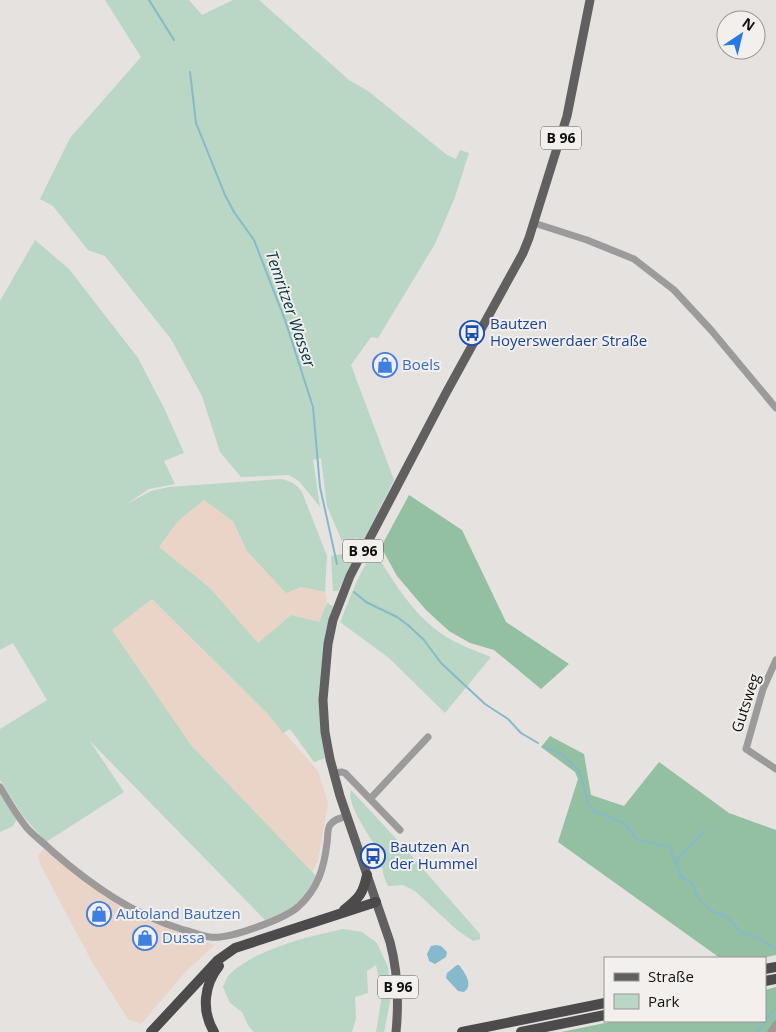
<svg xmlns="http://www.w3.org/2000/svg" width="776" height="1032" viewBox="0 0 776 1032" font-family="'Open Sans',sans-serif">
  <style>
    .commercial { fill: #e9d4c7 }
    .green { fill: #bad6c4 }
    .forest { fill: #93bfa3 }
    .water { fill: #84bacb }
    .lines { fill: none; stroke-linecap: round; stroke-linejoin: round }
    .stream { stroke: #84bacb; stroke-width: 2 }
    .minor { stroke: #9c9a9b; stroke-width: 7 }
    .major { stroke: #625f61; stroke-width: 9 }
    .highway { stroke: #4d4a4c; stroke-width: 10 }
    .labels { text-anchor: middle; stroke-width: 4; stroke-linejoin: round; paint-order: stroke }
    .shield { fill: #f2efec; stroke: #545351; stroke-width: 1 }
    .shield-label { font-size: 14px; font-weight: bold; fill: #11100f }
    .transit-label { font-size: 15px; fill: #164399; stroke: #f2efec; text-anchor: start }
    .shop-label { font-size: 15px; fill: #366cbe; stroke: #f2efec; text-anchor: start }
    .street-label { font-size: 15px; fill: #11100f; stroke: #f2efec }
    .water-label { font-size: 16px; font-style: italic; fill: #053845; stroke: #f2efec }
  </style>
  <rect width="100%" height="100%" fill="#e5e2df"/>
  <path class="commercial" d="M204,500L233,521L247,551L301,587L325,592L327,603L319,622L291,615L258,643L210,588L159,547L178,521Z
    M152,599L267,713L318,771L328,803L318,861L312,872L191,745L112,630Z
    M44,849L102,895L146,920L215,945L186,971L141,1024L128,1019L92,962L40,864L38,856Z"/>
  <path class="green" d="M105,0H189L202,15L233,0H259L349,80L368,91L447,155L456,159L460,150L469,153L455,197L435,244L378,338L371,337L351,365L394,480L338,591H333L331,556L349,553L357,538L342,541L327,506L321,458L313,460L320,507L299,481L289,475L241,477L220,452L202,396L171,339L105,256L88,250L53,206L40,199L70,138L141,57Z
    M35,240L69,269L138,358L165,410L184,453L164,461L175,484L149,489L125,505L151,491L169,487L281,479C291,481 296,484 302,492L327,556L325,592L301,587L286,593L247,551L233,521L204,500L178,521L159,547L210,588L258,643L291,615L319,622L327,603L333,606L324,647L319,704L325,758L314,762L290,729L283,733L267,713L152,599L112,630L191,745L317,877C303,903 292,911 265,920L89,740L124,792L46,842L23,816L0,780V729L47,700L13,643L0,650V301Z
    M373,550C394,581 413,616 445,636C459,645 476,651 491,657L445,713L389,658L340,622L357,581Z
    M351,790L401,844L480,934V939L473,941L457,930L415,891L403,885L388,886C382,875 382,863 378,851C371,837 346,805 351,790Z
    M0,793L17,819L13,826L0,832Z
    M343,929L362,932L377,943L388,967L391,997L384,1032H376L382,995L376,965L367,971L368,993L355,997L356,1019L352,1032H254L249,1027L242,1012L230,1003L223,987C225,982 227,976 231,973C259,948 307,937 343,929Z"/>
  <path class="forest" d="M409,495L462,530L506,622L569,664L541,689L494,650L470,643L449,631L426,610L397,576L381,547Z
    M550,736L584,754L591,795L624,806L659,762L729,813L776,830V955L762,958H720L558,842L578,779L575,772L541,747Z
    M776,987V1032H561L615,1021H765V990Z"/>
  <path class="water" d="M436,945L441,946L447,952L446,957L435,964L429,961L427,954L431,946Z
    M457,965H459C465,973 474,985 464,992L458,991L446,978L447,973Z"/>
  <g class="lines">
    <path class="stream" d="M149,0L174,40
      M190,72L196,123L225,195L234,212L254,240L285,320L313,407L320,487L337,564
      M354,592L366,602L397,617L408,625L424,640L441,663L485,704L508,719L521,733L538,743
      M545,747L563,755L580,772L588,804L594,811L624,823L638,840L670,847L681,877L692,883C697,899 708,913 725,915L742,933L757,937L776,949
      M676,861L705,830
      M757,1032L776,1008"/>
    <path class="minor" d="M534,223L587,240L634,259L674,290L711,330L776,408
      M776,660L763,689L746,749L776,769
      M333,773L342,772L345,773L400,830
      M0,787C8,800 17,816 27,828C34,836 44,843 52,851C92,886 134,915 184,930C193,932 201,936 210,937C228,940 284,919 298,907C318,889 324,868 327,843C328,838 327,829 330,825C334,819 341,818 347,816
      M370,799L428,737
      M771,1032L776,1024"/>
    <path class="major" d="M396,1032C399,1001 398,972 390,942L340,796L330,759L325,732L323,700L328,644L333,620L350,576L446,393L523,253L529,238L567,116L590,0"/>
    <path class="highway" d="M344,910C359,898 363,894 367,875
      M765,969L776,967
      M765,981L776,979
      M151,1032L218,960L235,948L376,902
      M214,1032C201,1010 204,985 219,966
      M462,1032L605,1003
      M521,1032L605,1015"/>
  </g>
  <defs>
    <symbol id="bus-ring" viewBox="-11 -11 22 22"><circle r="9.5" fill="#f2efec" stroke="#1a4fb4" stroke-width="1.5"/><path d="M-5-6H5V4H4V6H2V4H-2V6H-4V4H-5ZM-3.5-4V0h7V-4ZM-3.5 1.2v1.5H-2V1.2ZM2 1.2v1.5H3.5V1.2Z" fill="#1a4fb4"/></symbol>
    <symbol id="shop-ring" viewBox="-11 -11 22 22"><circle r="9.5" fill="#f2efec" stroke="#3f7fe0" stroke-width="1.5"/><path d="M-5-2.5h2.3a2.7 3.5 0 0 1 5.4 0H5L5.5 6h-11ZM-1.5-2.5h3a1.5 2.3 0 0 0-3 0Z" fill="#3f7fe0"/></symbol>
  </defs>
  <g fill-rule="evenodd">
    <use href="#bus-ring" x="458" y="319" width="28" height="28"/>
    <use href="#shop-ring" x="371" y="351" width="28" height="28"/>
    <use href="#bus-ring" x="359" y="842" width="28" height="28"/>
    <use href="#shop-ring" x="85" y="900" width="28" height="28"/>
    <use href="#shop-ring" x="131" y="924" width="28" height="28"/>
  </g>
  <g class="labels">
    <g class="shield">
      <rect x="541" y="126.5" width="40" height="23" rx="4"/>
      <rect x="343" y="539.5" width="40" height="23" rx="4"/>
      <rect x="378" y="975.5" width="40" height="23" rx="4"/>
    </g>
    <g class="shield-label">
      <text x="561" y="143">B 96</text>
      <text x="363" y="556">B 96</text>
      <text x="398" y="992">B 96</text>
    </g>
    <g class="transit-label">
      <text x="490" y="329">Bautzen<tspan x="490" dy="17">Hoyerswerdaer Straße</tspan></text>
      <text x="390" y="852">Bautzen An<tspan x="390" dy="17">der Hummel</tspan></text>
    </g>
    <g class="shop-label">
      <text x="402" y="370">Boels</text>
      <text x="116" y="919">Autoland Bautzen</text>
      <text x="162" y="943">Dussa</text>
    </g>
    <g class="street-label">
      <text transform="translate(746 703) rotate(-72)" y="5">Gutsweg</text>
    </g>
    <g class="water-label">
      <text transform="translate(291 309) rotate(71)" y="6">Temritzer Wasser</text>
    </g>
  </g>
  <rect x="604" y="957" width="162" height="65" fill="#f2efec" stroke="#989694"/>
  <rect x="614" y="973" width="25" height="8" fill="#625f61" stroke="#989694"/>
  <text x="648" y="982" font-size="15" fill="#11100f">Straße</text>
  <rect x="614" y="994" width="25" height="15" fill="#bad6c4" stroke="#989694"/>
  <text x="648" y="1007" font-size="15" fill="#11100f">Park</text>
  <g transform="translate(741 35) rotate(35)"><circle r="24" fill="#f2efec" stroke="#989694"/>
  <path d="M0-4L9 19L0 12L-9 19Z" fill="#2779e4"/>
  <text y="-8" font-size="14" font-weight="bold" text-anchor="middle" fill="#11100f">N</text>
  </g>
</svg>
